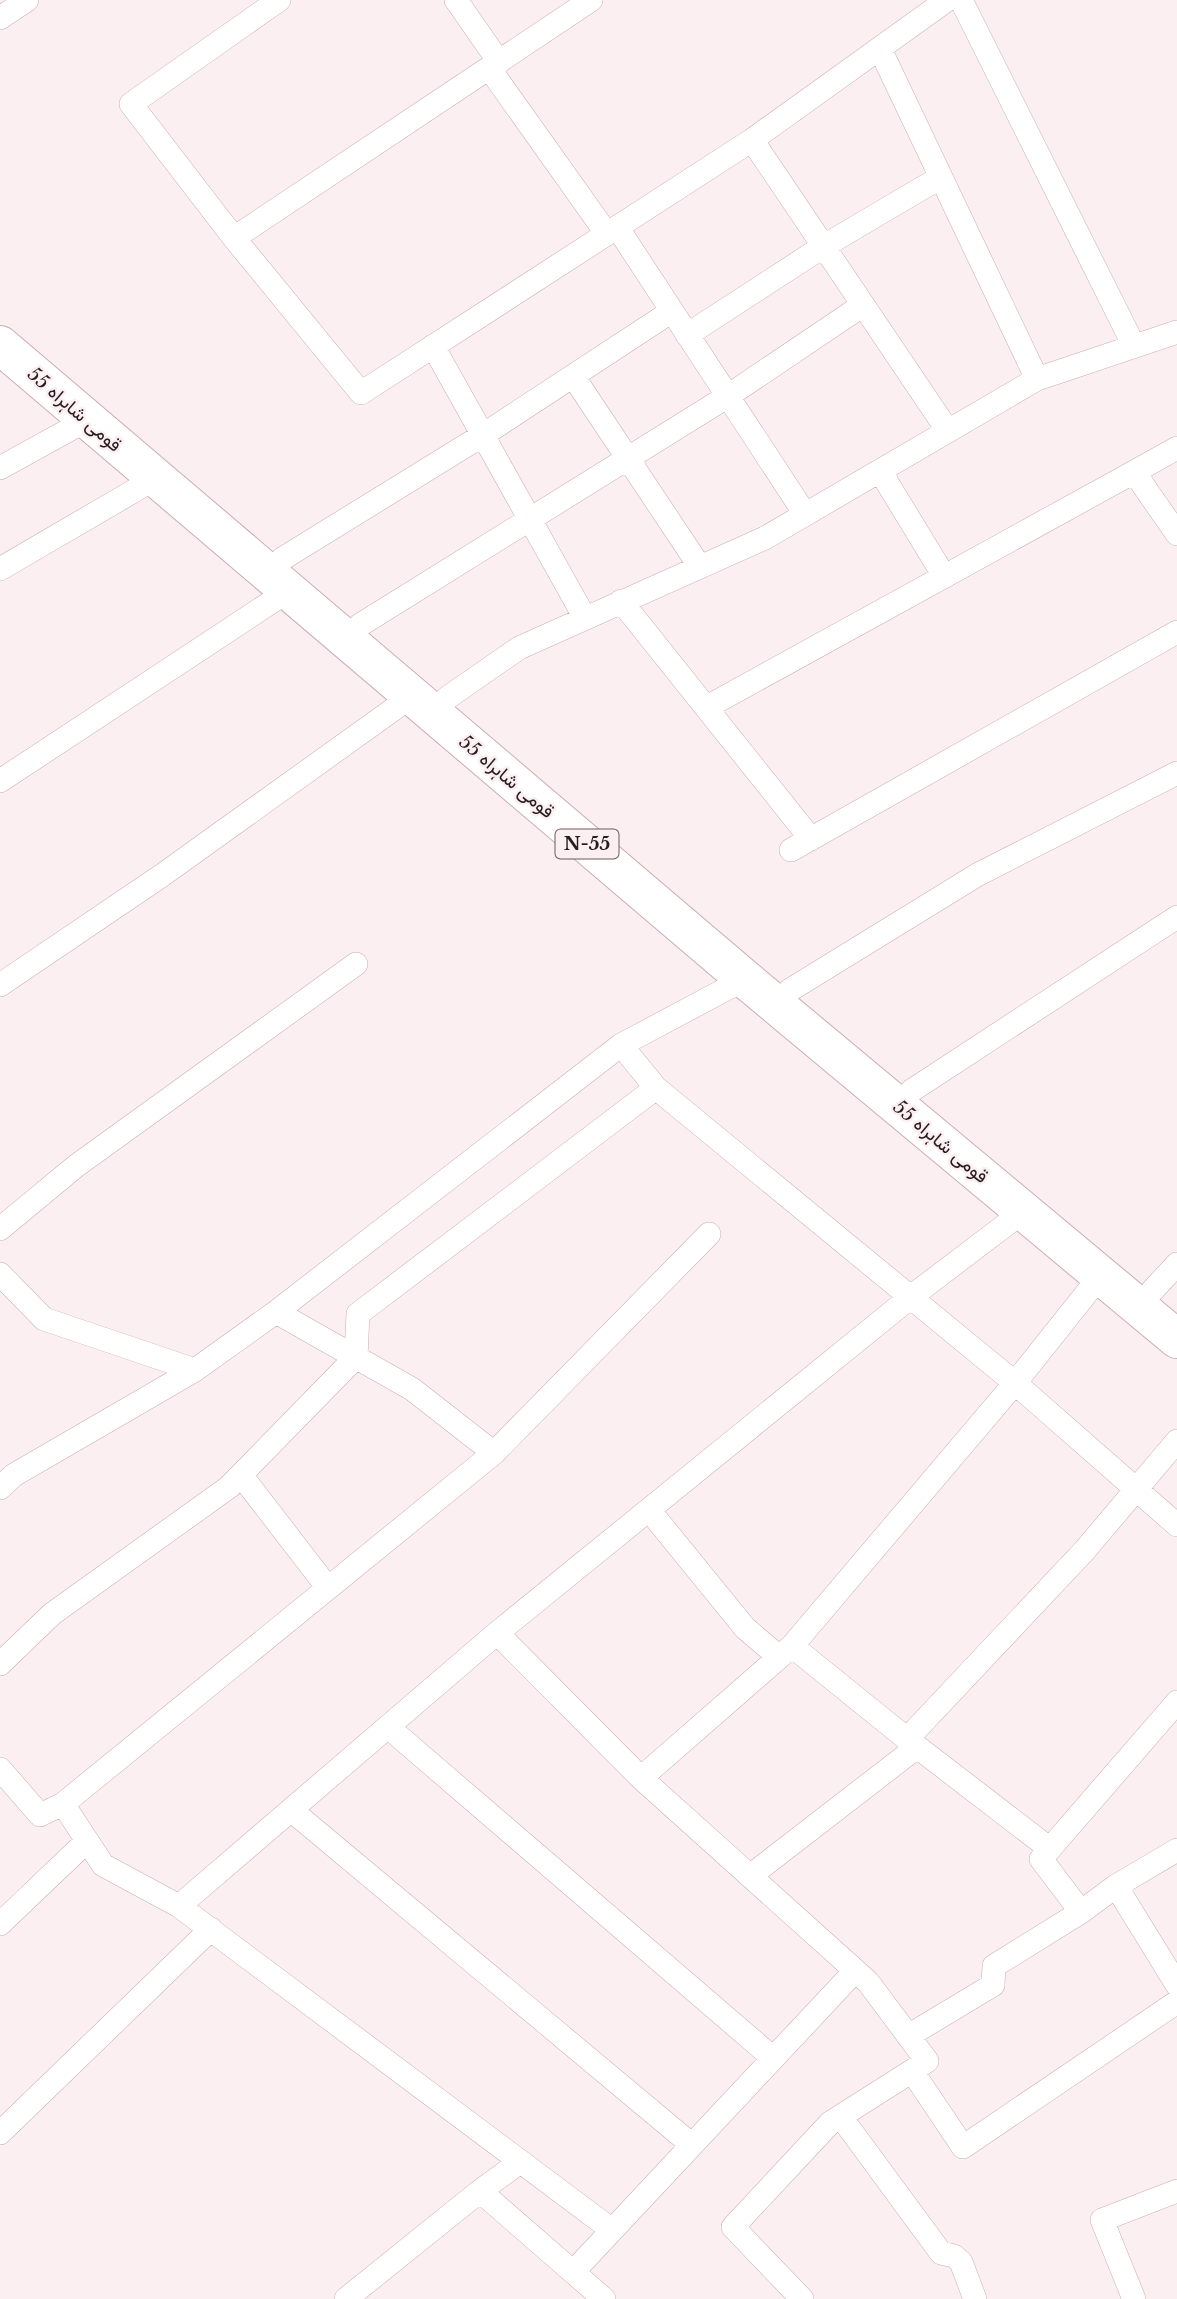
<svg xmlns="http://www.w3.org/2000/svg" width="1177" height="2299" viewBox="0 0 1177 2299" font-family="'Libre Baskerville',Vazirmatn,serif">
  <style>
    .lines { fill: none; stroke-linecap: round; stroke-linejoin: round }
    .minor-casing { stroke: #c9adb3; stroke-width: 24 }
    .trunk-casing { stroke: #c9adb3; stroke-width: 40 }
    .minor { stroke: #fff; stroke-width: 23 }
    .trunk { stroke: #fff; stroke-width: 38 }
    .labels { text-anchor: middle; stroke-width: 5; stroke-linejoin: round; paint-order: stroke }
    .shield { fill: #fceff2; stroke: #665b5e; stroke-width: 2 }
    .shield-label { font-size: 18px; font-weight: bold; fill: #261b1e }
    .street-label { font-size: 19px; fill: #261b1e; stroke: #fceff2 }
  </style>
  <rect width="100%" height="100%" fill="#fceff2"/>
  <g class="lines">
    <defs>
      <path id="minor" d="M456,0L499,62
        M591,0L234,238L361,393L752,140L947,0
        M961,0L1134,346
        M0,18L27,0
        M880,49L1037,379
        M489,68L607,234
        M752,140L948,431
        M617,227L805,514
        M234,238L131,104L279,0
        M687,335L824,246L941,177
        M433,346L585,618
        M573,376L700,567
        M1177,448L1134,472L1177,534
        M0,468L87,420
        M880,471L944,576
        M282,559L483,435L672,311
        M0,569L156,478
        M621,601L811,839
        M360,625L728,396L863,305
        M447,698L519,648L765,538L1037,379L1177,332
        M707,707L1134,472
        M0,781L288,591
        M791,850L1177,632
        M745,979L621,1045L656,1088L1015,1383L792,1646L907,1739
        M0,985L161,876L412,696
        M790,990L977,875L1177,773
        M621,1045L276,1312L412,1389L494,1453L709,1234
        M911,1091L1177,917
        M1024,1211L912,1296L497,1633L641,1778L868,1982L927,2061L912,2071L963,2147L1177,2002
        M0,1229L76,1166L356,964
        M0,1274L44,1319L195,1370L276,1312
        M1101,1275L1015,1383L1177,1525
        M1152,1291L1177,1264
        M241,1475L328,1588
        M0,1488L14,1475L195,1370
        M649,1510L745,1628L779,1657
        M497,1633L179,1906L612,2230
        M0,1664L52,1614L229,1487L356,1357L358,1314L656,1088
        M388,1727L773,2058
        M0,1769L40,1815L63,1804L494,1453
        M641,1778L792,1646
        M63,1804L103,1865L179,1906
        M291,1810L692,2145
        M1050,1849L907,1739L1085,1550L1177,1441
        M1177,1850L1116,1886L1177,1985
        M750,1876L917,1747
        M1116,1886L1081,1912L1041,1859L1177,1702
        M0,1924L87,1841
        M908,2036L993,1985L994,1966L1081,1912
        M841,2117L941,2253L954,2256L961,2262L975,2299
        M0,2133L211,1929
        M520,2162L480,2191L573,2272
        M346,2299L480,2191
        M604,2299L573,2272L855,1971
        M802,2299L733,2227L830,2123L912,2071
        M1134,2299L1102,2220L1177,2191"/>
      <path id="trunk" d="M0,345L745,979L1177,1339"/>
    </defs>
    <use href="#minor" class="minor-casing"/>
    <use href="#trunk" class="trunk-casing"/>
    <use href="#minor" class="minor"/>
    <use href="#trunk" class="trunk"/>
  </g>
  <g class="labels">
    <rect class="shield" x="555.5" y="829.5" width="63" height="29" rx="5"/>
    <g class="shield-label">
      <text x="587" y="850">N-55</text>
    </g>
    <g class="street-label">
      <text transform="translate(75 409) rotate(41)" y="7">قومی شاہراہ 55</text>
      <text transform="translate(507 776) rotate(40)" y="7">قومی شاہراہ 55</text>
      <text transform="translate(941 1141) rotate(40)" y="7">قومی شاہراہ 55</text>
    </g>
  </g>
</svg>
